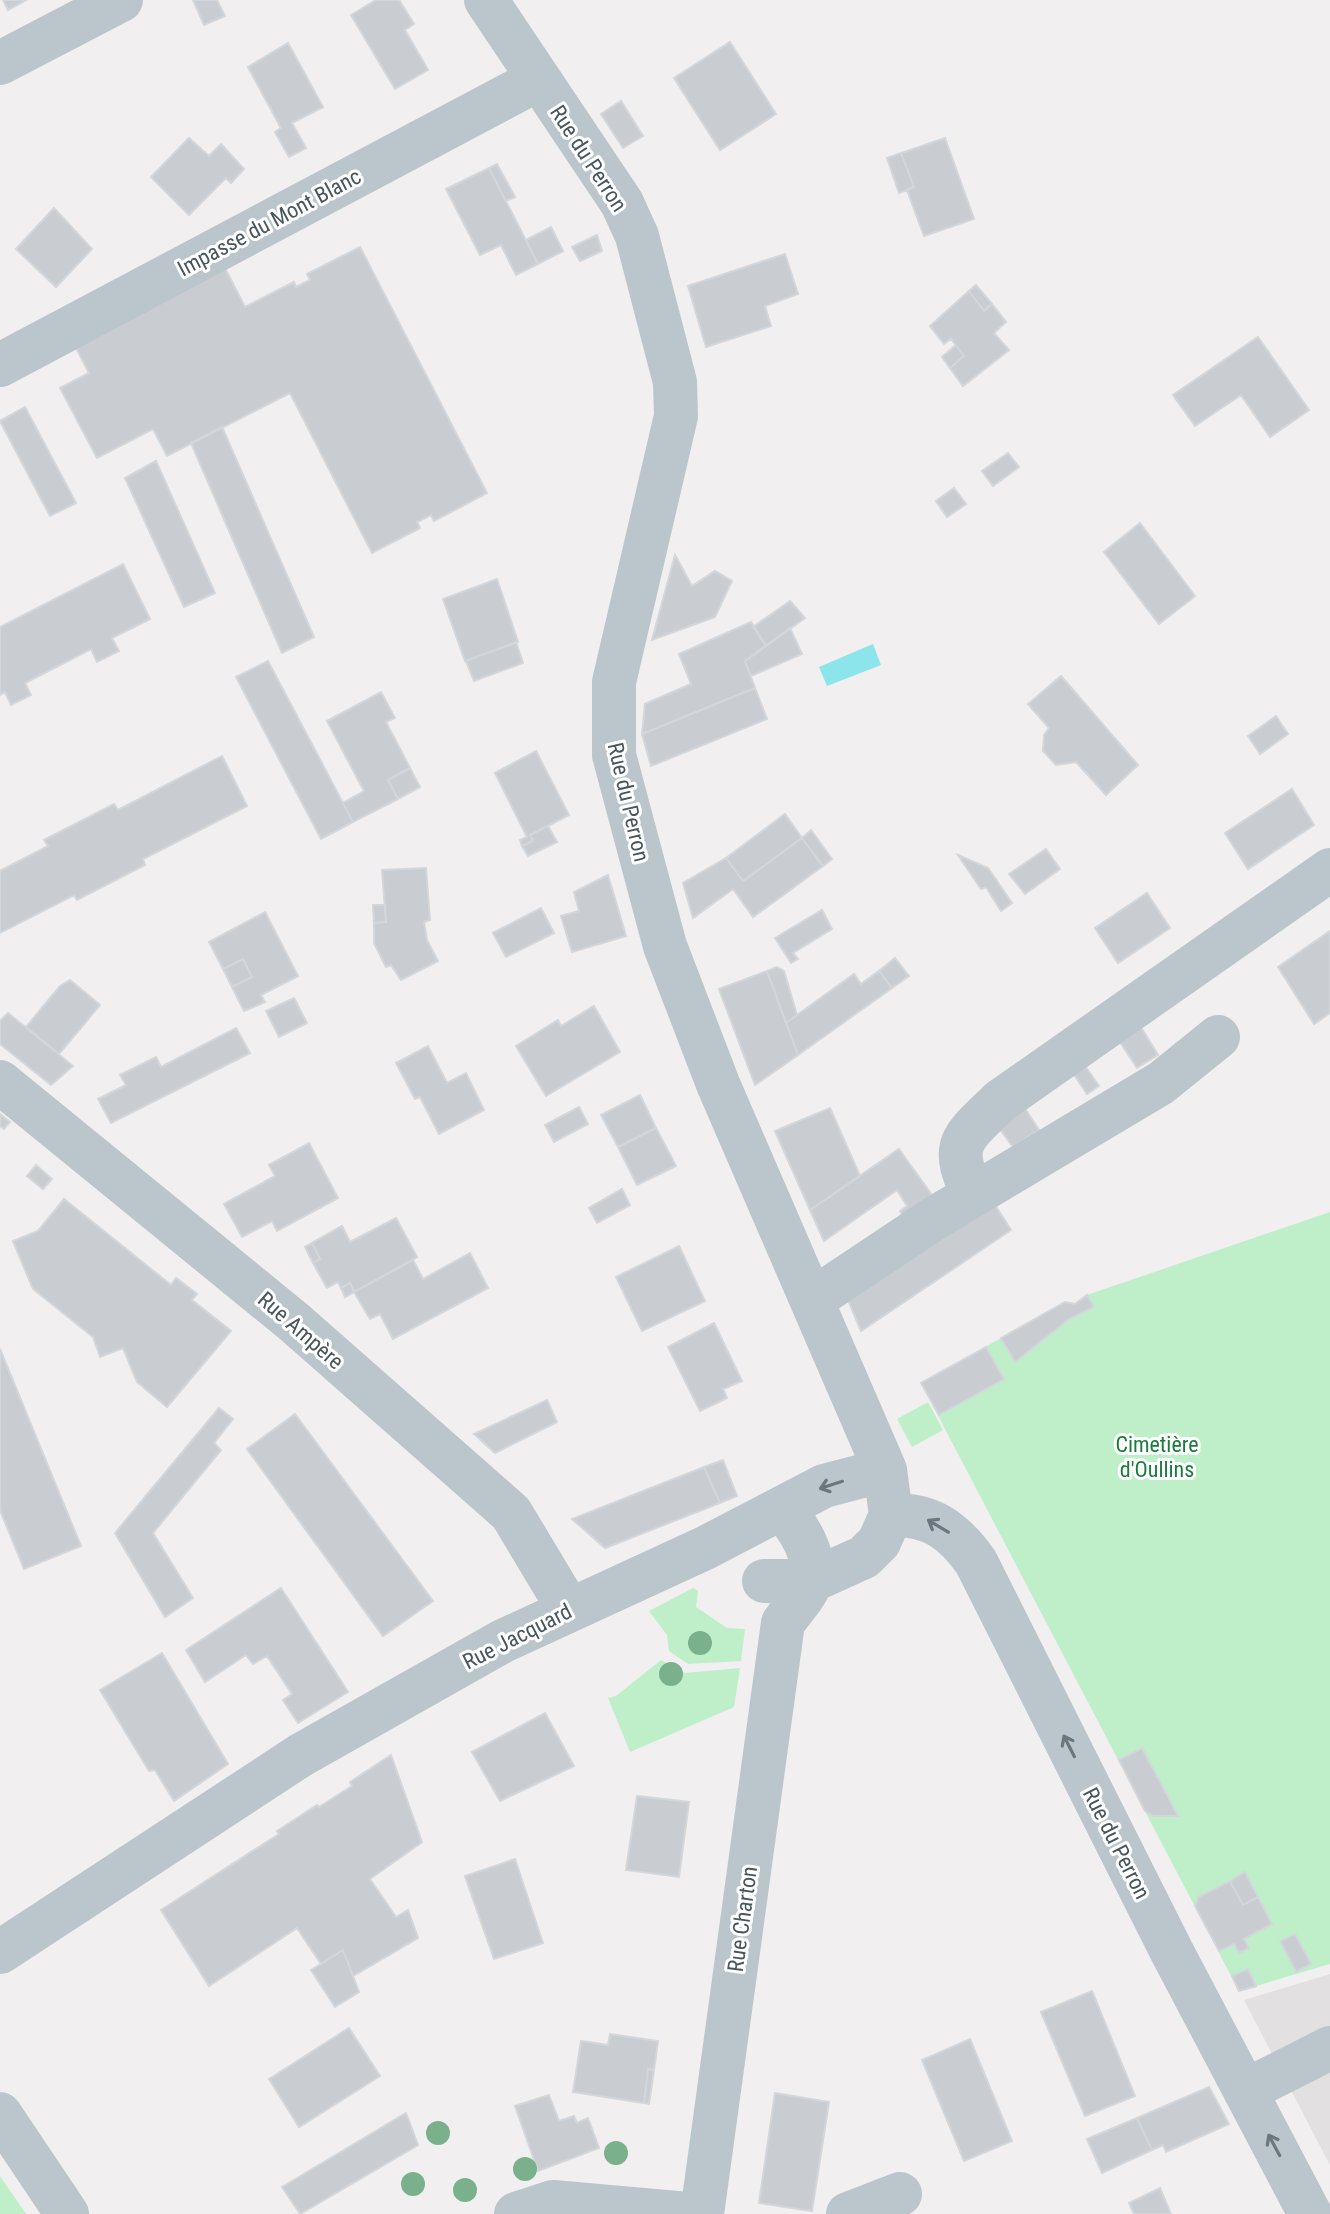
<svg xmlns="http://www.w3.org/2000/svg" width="1330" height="2214" viewBox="0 0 1330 2214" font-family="'Roboto Condensed',sans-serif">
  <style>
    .education { fill: #e2e0e1 }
    .green { fill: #beefc9 }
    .water { fill: #8be5eb }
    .building { fill: #c9cdd2; stroke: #d3d6da; stroke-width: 2 }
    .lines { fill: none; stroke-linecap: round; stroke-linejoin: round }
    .minor { stroke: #bbc6cc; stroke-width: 44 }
    .tree { fill: #7ab08c }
    .oneway { stroke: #6a777e }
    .labels { text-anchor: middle; stroke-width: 6; stroke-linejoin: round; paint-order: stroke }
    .street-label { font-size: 22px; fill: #47555c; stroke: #fff }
    .park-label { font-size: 22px; fill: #187d3b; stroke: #fff }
  </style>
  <rect width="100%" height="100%" fill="#f1efef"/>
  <path class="education" d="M1330,1974V2165L1244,2000Z"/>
  <path class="green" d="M1330,1212V1964L1239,1991L921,1383L1065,1302L1075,1303L1087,1295Z
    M928,1402L943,1430L912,1447L897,1419Z
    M693,1588L698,1591L696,1607L727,1628L745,1629L741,1661L688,1664L669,1651L667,1635L649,1611Z
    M661,1660L685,1673L740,1668L734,1707L630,1752L608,1698L616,1696Z
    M0,2176L26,2214H0Z"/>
  <path class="water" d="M873,644L881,665L827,686L819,667Z"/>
  <path class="building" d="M3,0H26L8,10Z
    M193,0H217L225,16L204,25Z
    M376,0H399L414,24L405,30L428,70L395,89L351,15Z
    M730,42L776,114L720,150L674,78Z
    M288,43L323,107L292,123L306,148L289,157L275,132L281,128L248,67Z
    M621,101L643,136L623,148L601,114Z
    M189,138L209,156L221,144L244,169L231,183L226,178L189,215L151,177Z
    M945,138L974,219L924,236L907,190L914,187L901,153Z
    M901,153L914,187L899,193L887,158Z
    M497,164L515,197L506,201L489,168Z
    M489,168L538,264L516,275L501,245L480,255L446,189Z
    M54,208L92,249L56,287L16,249Z
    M551,227L563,251L538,264L526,240Z
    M597,235L602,251L580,261L572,247Z
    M360,247L487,493L434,521L431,515L417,522L420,528L372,553L290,393L167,456L153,429L97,458L60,388L89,373L76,348L225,268L245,307L294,282L296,287L310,280L307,274Z
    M785,254L798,294L765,306L771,326L706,347L688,286Z
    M976,285L992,304L984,311L969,291Z
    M969,291L984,311L992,304L1006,322L994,333L1009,350L963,386L950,368L964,356L951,339L944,344L930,326Z
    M1258,337L1309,410L1270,437L1241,395L1195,426L1173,395Z
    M956,345L964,356L950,368L942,357Z
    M25,407L76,503L50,516L0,421Z
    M222,427L314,637L282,653L191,443Z
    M1008,453L1019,467L993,486L982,471Z
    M156,461L215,593L184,607L125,478Z
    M954,488L966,504L947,517L936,501Z
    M1140,523L1195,596L1159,624L1104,552Z
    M675,555L692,586L715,571L732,581L715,617L652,640Z
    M123,564L150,619L112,638L119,651L97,662L91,649L25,683L31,695L11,705L5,692L0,695V627Z
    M497,579L518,642L465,661L443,599Z
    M790,601L805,618L766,646L753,627Z
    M751,622L766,646L745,661L755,688L642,734L645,704L691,684L679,654Z
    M790,628L802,654L751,676L745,661Z
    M516,642L523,663L474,681L466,661Z
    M268,661L353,822L321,839L236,677Z
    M1061,676L1138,765L1106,795L1076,762L1056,765L1043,751L1044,735L1049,728L1028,704Z
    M755,688L767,719L651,766L642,734Z
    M381,692L395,718L386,722L410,768L388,780L398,799L353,822L343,803L364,791L327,721Z
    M1276,716L1288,734L1260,754L1248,736Z
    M536,751L569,815L530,835L533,841L522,846L520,840L527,837L495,773Z
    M222,756L247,806L143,859L145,865L77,900L74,895L0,933V871L48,846L44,840L114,804L118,810Z
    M410,768L420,787L398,799L388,780Z
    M1292,789L1314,825L1248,869L1225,833Z
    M785,814L802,838L743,881L726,858Z
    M548,826L557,842L528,856L522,846L533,841L530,835Z
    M811,830L832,859L823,866L802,838Z
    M802,838L823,866L753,917L733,889L693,918L683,883L726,858L743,881Z
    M1046,849L1060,869L1025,894L1009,874Z
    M958,855L988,868L1012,903L1001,911L986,887L981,889Z
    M426,868L430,920L424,922L427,940L438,961L401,980L391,965L386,967L374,943V923L386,922L382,870Z
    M608,875L626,936L572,952L561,916L579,911L574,892Z
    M1147,893L1170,928L1118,963L1095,928Z
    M373,905H385L386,922L374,923Z
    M541,908L554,933L506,957L493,933Z
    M822,910L832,929L793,953L798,959L791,963L775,938Z
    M265,912L298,976L261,995L265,1002L244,1011L232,987L252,977L243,959L223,969L209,942Z
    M1330,931V1013L1314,1024L1278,967Z
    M895,958L909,976L892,988L879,971Z
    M243,959L252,977L232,987L223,969Z
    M777,967L784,971L797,1015L786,1023L767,971Z
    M767,971L798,1055L755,1085L719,989Z
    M879,971L892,988L798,1055L786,1023L854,974L861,984Z
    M70,980L100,1005L59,1054L26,1027L60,986Z
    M294,998L307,1023L279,1037L266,1011Z
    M594,1006L620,1052L546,1096L516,1046L558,1020L561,1026Z
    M8,1013L73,1066L51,1085L0,1044V1021Z
    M1139,1024L1158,1055L1137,1068L1118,1039Z
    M236,1028L250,1053L111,1123L98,1099L126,1085L120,1075L156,1057L161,1067Z
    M428,1046L447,1083L466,1073L484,1110L439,1134L420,1097L415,1099L396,1063Z
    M1083,1063L1099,1086L1087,1094L1071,1070Z
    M640,1095L656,1128L618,1147L601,1115Z
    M1020,1101L1039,1130L1013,1147L993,1120Z
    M579,1107L588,1124L554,1142L545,1125Z
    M830,1108L860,1176L810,1210L775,1131Z
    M0,1114L10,1122L4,1129L0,1126Z
    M656,1128L676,1166L637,1185L618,1147Z
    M309,1143L338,1198L277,1231L272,1221L242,1237L224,1204L275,1176L269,1165Z
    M899,1149L934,1198L904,1218L900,1211L907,1206L897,1190L824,1241L810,1210Z
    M36,1165L52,1179L43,1189L27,1176Z
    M622,1189L630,1205L597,1223L589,1208Z
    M64,1199L171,1285L176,1278L197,1294L192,1300L231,1331L167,1407L137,1382L123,1348L100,1357L93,1337L33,1289L13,1241L38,1231Z
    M995,1205L1011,1230L861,1331L845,1293Z
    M396,1218L417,1257L354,1292L350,1283L341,1288L338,1282L327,1288L313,1263L320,1259L312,1243L342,1226L350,1242Z
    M312,1243L320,1259L313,1263L305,1247Z
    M679,1246L705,1301L642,1331L616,1277Z
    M470,1253L488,1288L393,1339L380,1314L370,1319L354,1292L413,1260L423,1279Z
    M350,1283L354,1292L345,1297L341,1288Z
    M1087,1295L1094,1307L1069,1319L1015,1362L1001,1338L1065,1302L1075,1304Z
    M714,1323L742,1381L723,1389L727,1398L700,1411L668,1347Z
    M986,1347L1004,1379L939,1415L921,1383Z
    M0,1349L81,1546L24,1569L0,1510Z
    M547,1400L557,1422L495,1453L474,1434Z
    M219,1408L233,1419L214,1443L221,1450L153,1533L193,1598L165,1617L115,1533Z
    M295,1414L433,1601L383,1636L247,1449Z
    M723,1460L737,1496L720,1503L704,1467Z
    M704,1467L720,1503L605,1548L572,1519Z
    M281,1588L348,1692L298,1723L283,1700L292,1694L267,1656L253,1664L246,1655L205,1682L186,1650Z
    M162,1653L228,1764L174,1801L155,1770L149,1771L100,1690Z
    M545,1713L574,1766L500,1801L472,1752Z
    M1142,1748L1178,1816H1153L1145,1811L1119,1760Z
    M391,1755L422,1842L370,1879L396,1917L408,1910L418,1938L353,1976L343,1950L321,1964L297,1928L209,1986L161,1910L279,1834L277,1831L317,1805L319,1807L352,1786L350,1782Z
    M637,1796L689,1802L679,1877L626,1870Z
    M515,1859L543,1943L494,1959L465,1876Z
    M1245,1872L1258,1897L1243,1905L1230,1881Z
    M1230,1881L1243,1905L1258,1897L1272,1924L1244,1939L1249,1948L1239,1953L1234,1944L1219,1951L1195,1906L1198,1897Z
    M1295,1934L1311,1964L1296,1972L1280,1941Z
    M343,1950L359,1992L335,2007L311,1970Z
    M1248,1969L1256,1986L1239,1991L1232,1976Z
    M1092,1991L1135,2096L1085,2116L1041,2012Z
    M349,2028L380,2076L299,2127L269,2079Z
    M610,2034L658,2041L654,2070L648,2069L644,2103L573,2092L581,2041L608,2045Z
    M970,2039L1012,2141L964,2161L922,2060Z
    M648,2069L654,2070L649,2104L644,2103Z
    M1209,2087L1229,2124L1166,2152L1163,2145L1152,2150L1137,2118Z
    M775,2093L829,2102L812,2211L759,2203Z
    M549,2095L559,2121L574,2116L577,2123L588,2118L599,2148L538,2171L515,2106Z
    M406,2113L418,2145L300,2214L282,2187Z
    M1137,2118L1152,2150L1102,2173L1087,2139Z
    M1160,2188L1171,2214H1134L1129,2203Z"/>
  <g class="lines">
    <path class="minor" d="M486,0L622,203L637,236L675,382L676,416L614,682V755L665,946L718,1084L885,1470L891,1515L879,1542L864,1557L811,1581H764
      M0,63L121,0
      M0,365L537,80
      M0,1082L294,1322L511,1513L568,1608
      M973,1195C948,1142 963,1138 1000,1101L1330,870
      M812,1300L935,1218L1161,1083L1218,1037
      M891,1515C931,1514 953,1530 976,1562L1172,1952L1310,2214
      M0,1952L301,1755L503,1641L705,1548L824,1486L885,1470
      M1245,2091L1330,2048
      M0,2114L67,2214
      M516,2214L553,2202L688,2214
      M702,2214L783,1623C791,1611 807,1595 811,1581C818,1558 797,1522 780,1509
      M848,2214L900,2194"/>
  </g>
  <g class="tree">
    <circle cx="700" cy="1643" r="12"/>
    <circle cx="671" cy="1674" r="12"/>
    <circle cx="438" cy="2133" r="12"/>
    <circle cx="616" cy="2153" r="12"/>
    <circle cx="525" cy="2169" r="12"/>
    <circle cx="413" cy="2184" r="12"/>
    <circle cx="465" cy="2190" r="12"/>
  </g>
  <defs><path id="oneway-shaft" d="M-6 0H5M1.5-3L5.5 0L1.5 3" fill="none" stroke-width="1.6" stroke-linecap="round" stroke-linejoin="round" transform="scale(2)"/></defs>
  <g class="oneway">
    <use href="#oneway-shaft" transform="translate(831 1485) rotate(162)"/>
    <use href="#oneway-shaft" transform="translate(938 1526) rotate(-149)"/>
    <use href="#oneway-shaft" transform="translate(1069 1746) rotate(-117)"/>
    <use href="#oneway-shaft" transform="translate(1274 2145) rotate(-118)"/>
  </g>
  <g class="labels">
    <g class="street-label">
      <text transform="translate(589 158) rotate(57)" y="8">Rue du Perron</text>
      <text transform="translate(269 222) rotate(-28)" y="8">Impasse du Mont Blanc</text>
      <text transform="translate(629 802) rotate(77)" y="8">Rue du Perron</text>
      <text transform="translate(301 1330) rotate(41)" y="8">Rue Ampère</text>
      <text transform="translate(517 1636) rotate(-27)" y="8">Rue Jacquard</text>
      <text transform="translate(1117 1843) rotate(63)" y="8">Rue du Perron</text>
      <text transform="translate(742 1919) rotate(-82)" y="8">Rue Charton</text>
    </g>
    <g class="park-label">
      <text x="1157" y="1452">Cimetière<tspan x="1157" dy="25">d'Oullins</tspan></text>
    </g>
  </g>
</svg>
